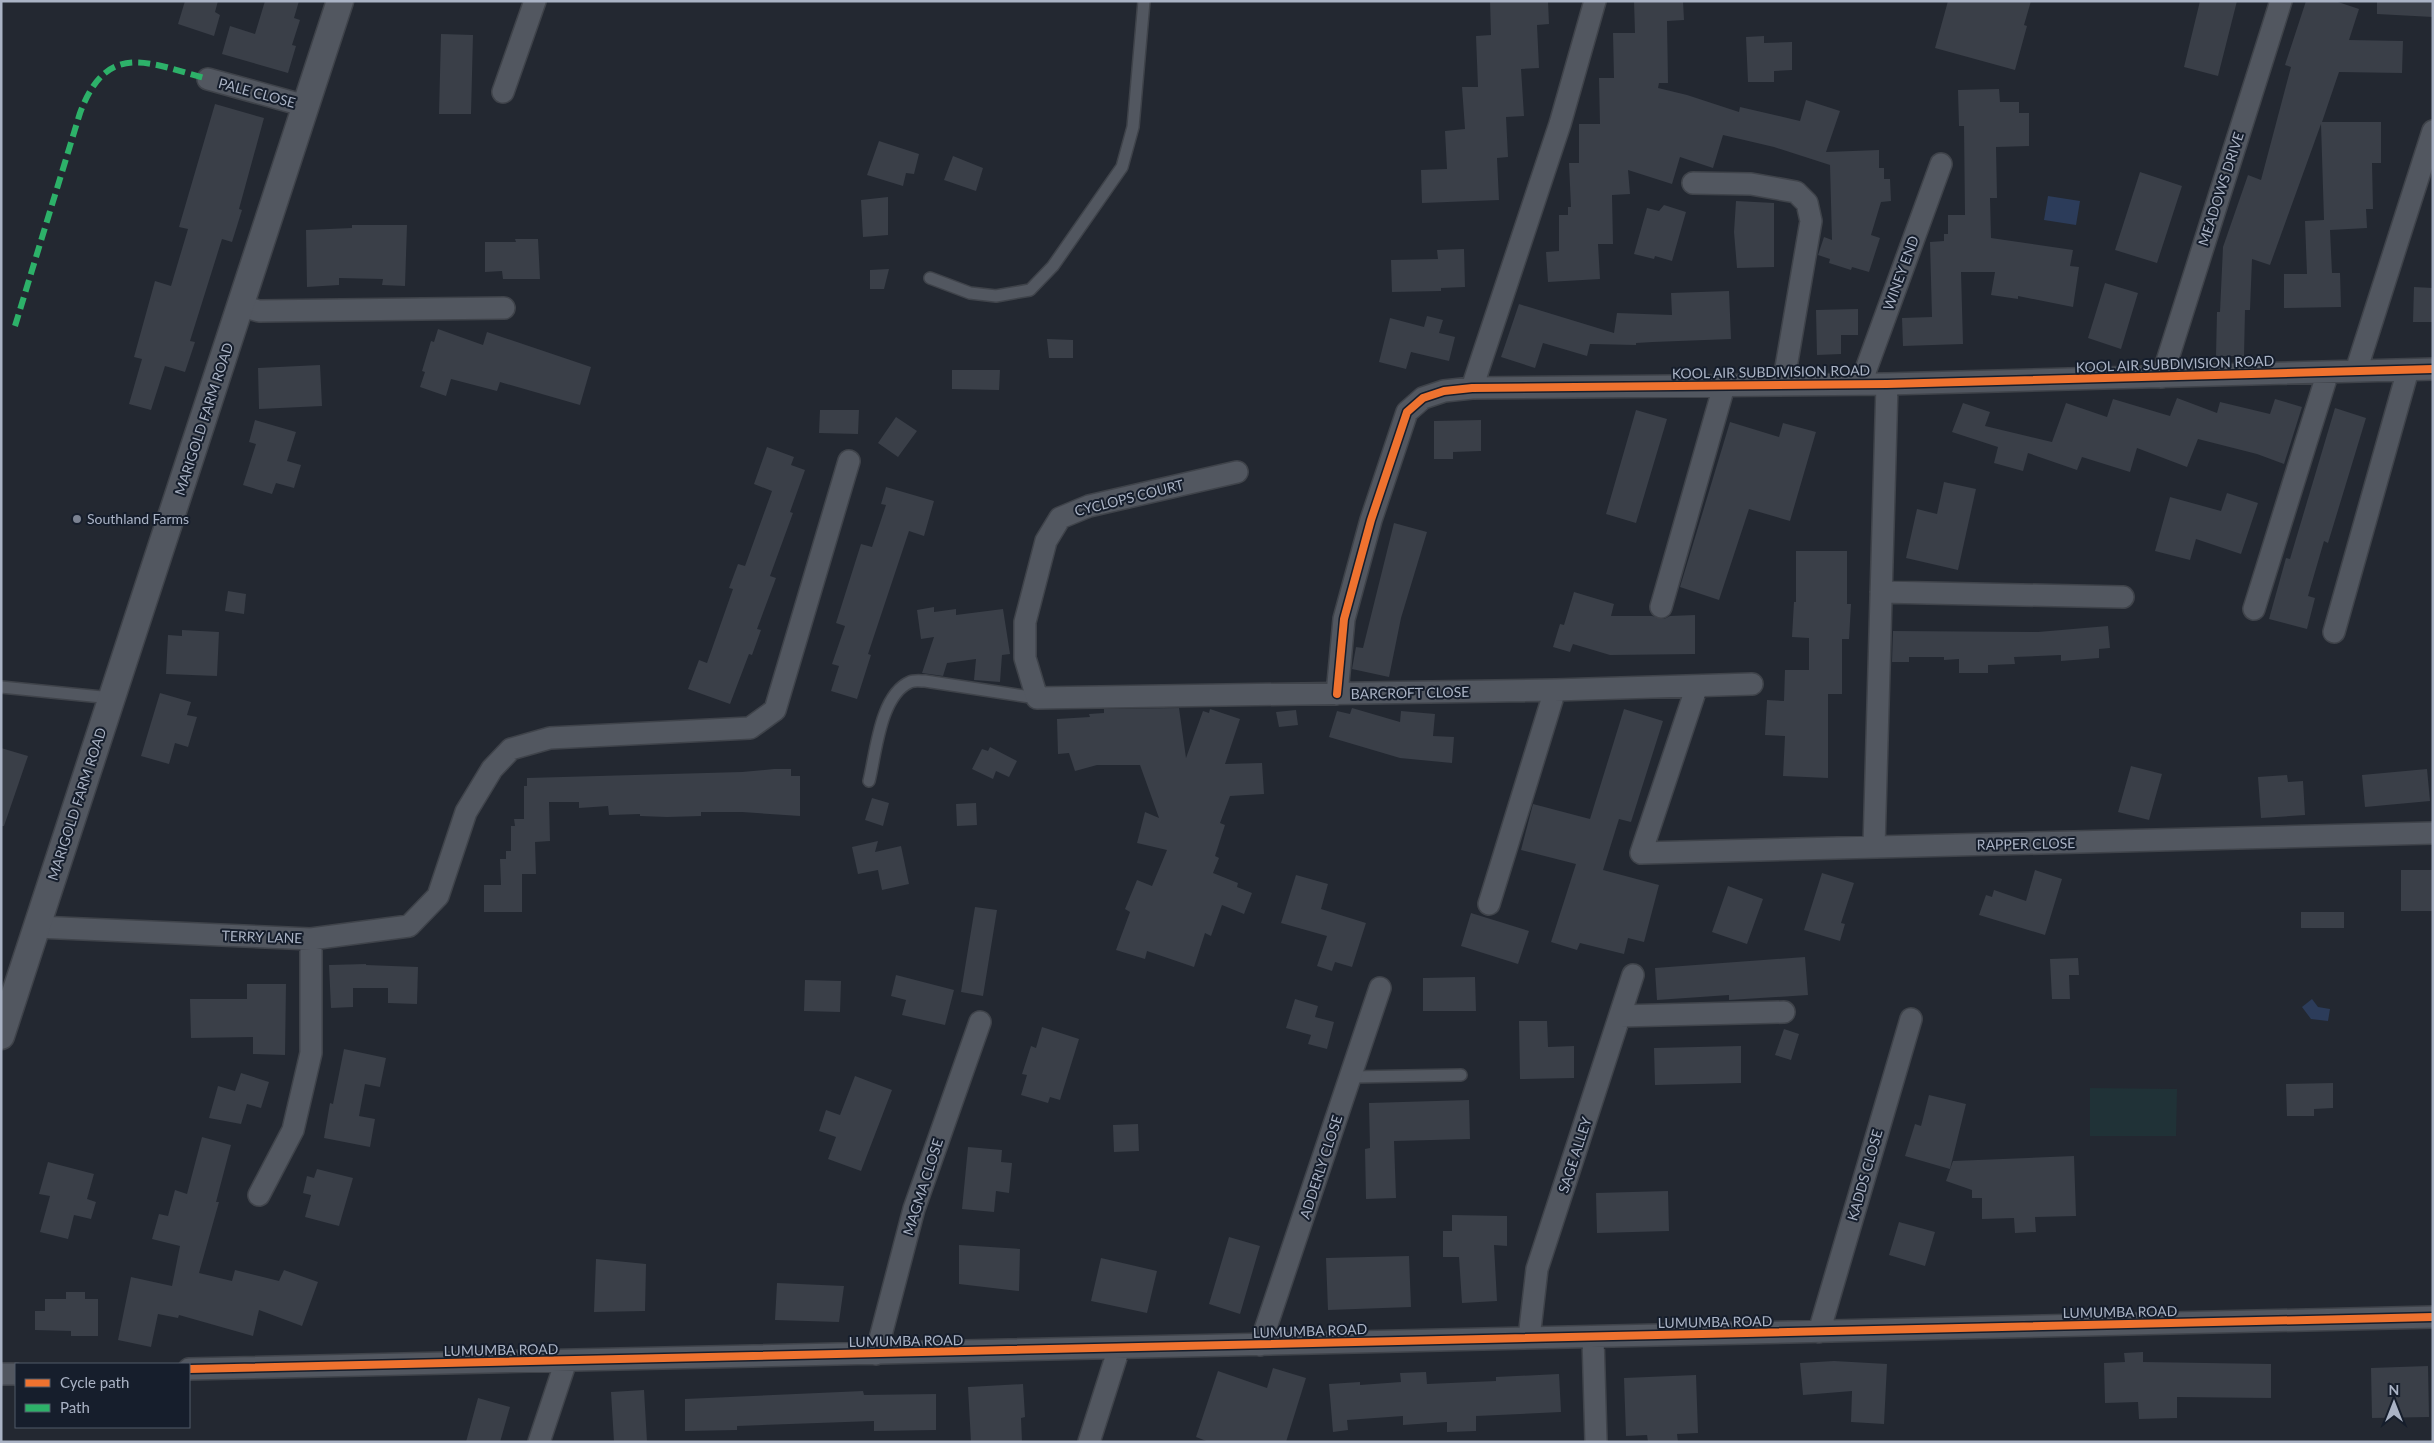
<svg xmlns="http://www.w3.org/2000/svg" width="2434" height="1443" viewBox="0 0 2434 1443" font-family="Lato,sans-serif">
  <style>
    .green { fill: #203237 }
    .water { fill: #2c3c5a }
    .building { fill: #3a3f48 }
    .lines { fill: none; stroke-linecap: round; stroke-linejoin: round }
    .service-casing { stroke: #3f434a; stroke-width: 14 }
    .minor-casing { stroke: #3f434a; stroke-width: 24 }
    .tertiary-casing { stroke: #3f434a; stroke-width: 29 }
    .service { stroke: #525760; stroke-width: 11 }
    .minor { stroke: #525760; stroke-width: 21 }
    .tertiary { stroke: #525760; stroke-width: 26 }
    .quiet { stroke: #2db169; stroke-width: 6; stroke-dasharray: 12 6; stroke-linecap: butt }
    .cycleway-casing { stroke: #161e2c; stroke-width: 11 }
    .cycleway { stroke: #ef722f; stroke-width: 8 }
    .poi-dot { fill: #7b8291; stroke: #161e2c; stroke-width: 2 }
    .labels { text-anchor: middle; stroke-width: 4; stroke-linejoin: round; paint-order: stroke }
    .street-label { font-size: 14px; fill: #aab3c5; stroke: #161e2c }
    .poi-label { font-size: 14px; fill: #aab3c5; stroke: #161e2c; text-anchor: start }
  </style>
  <rect width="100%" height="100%" fill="#232831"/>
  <path class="green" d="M2090,1088L2177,1089L2176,1136H2090Z"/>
  <path class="water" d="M2048,196L2080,201L2076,225L2044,220Z
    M2312,999L2318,1007L2330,1009L2328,1021L2311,1019L2302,1007Z"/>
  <path class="building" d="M185,1H218L215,12L220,15L214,36L178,24Z
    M265,1H299L294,18L300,20L292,45L296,46L288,73L222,54L230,26L255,34Z
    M1490,1H1548L1549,24L1537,25L1539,68L1521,69L1524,116L1506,117L1508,157L1497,158L1499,200L1422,203L1421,170L1447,169L1445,131L1465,129L1462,87H1478L1476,36L1491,35Z
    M1634,1H1683L1684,20L1667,21L1668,83H1659L1658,88L1687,95L1739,112L1740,107L1800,121L1806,100L1840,111L1826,152L1879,150V168H1884V179H1890L1891,201L1881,202L1871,235L1880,238L1869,272L1852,267L1851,270L1829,263L1830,259L1818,255L1824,237L1832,240L1830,165L1774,147L1723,135L1713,168L1680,157L1672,184L1628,170L1630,194L1612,195L1613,244H1598L1600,279L1548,282L1546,252L1559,251V215H1568V207H1571L1569,163H1579V124H1600L1599,78H1614L1613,33H1635Z
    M1948,1H2031L2024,25L2027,26L2015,70L1935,48Z
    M2200,1H2237L2218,76L2184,67Z
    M2306,1H2335L2359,9L2349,40L2403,41L2402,73L2339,72L2322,122H2381V163H2372L2373,209H2366L2367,228L2330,230L2332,273H2340L2341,307L2284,308V274H2307L2305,221L2324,220L2321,124L2270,265L2252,259L2250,310H2245L2244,356H2216L2217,312H2220L2223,247L2248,175L2261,180L2291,67L2285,65Z
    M2377,1H2433V17L2377,14Z
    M441,34L473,35L471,114H439Z
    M1764,36V43L1792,42V70L1774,71V82H1748L1746,37Z
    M1999,89L2000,102H2019V113H2029V146L1996,147L1997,198H1990L1991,238L2073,250L2070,266L2079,267L2073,307L2018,296V299L1991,295L1995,272H1961L1963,344L1903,346L1902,318L1932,317L1930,242L1944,241V234H1948V215H1965L1964,126H1959L1958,90Z
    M215,104L264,118L239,209L242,210L232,242L222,239L190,341L195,342L185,372L165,366L151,410L129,404L142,359L134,357L155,281L171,286L188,229L179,227Z
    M879,141L919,154L914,174L906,173L903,186L867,175Z
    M953,156L983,168L976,191L944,180Z
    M2140,172L2182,186L2157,263L2115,250Z
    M888,197V235L863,237L861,200Z
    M1736,201L1774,203V267L1737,268L1734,232Z
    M1664,205L1686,212L1672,261L1655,256L1654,259L1634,254L1647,208L1659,211Z
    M352,225H407L405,286L382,285L383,279L339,278V285L307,287L306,230L352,228Z
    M515,239H538L540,279H503L502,271L485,272V242H516Z
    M1464,249L1465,287L1441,288V291L1392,292L1391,260L1438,259L1437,250Z
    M889,269L884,289H870V270Z
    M2105,283L2138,293L2121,349L2088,338Z
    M2414,287L2433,288V322H2413Z
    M1729,291L1731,339L1653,342L1636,343V345L1590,344L1587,356L1543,343L1535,368L1501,357L1519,304L1614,333L1617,313L1672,315L1671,293Z
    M1858,309V335H1841V354L1817,355L1816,310Z
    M1427,316L1443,320L1439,333L1455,337L1449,361L1411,352L1406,369L1379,362L1390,318L1424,327Z
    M438,329L483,345L487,332L591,367L580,405L500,382L497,391L451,379L446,396L420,387L425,372L422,371L431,341L434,342Z
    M1047,339L1073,340V358H1049Z
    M320,365L322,406L259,409L258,368Z
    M952,370H1000L999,390L952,389Z
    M2177,398L2217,413L2220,402L2270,414L2275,399L2302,407L2284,464L2257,454L2198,439L2187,467L2137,448L2130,472L2082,457L2077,470L2028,453L2023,471L1994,463L1998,447L1952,432L1963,403L1990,412L1985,426L2052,442L2066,403L2107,417L2113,399L2170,416Z
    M2335,408L2366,418L2328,543L2324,541L2308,596L2315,598L2307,629L2269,619L2286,558L2290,559Z
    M820,410H859L858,434L819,433Z
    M1636,410L1667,419L1636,523L1606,514Z
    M896,417L917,431L898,457L878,443Z
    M255,420L296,432L287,461L301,465L294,488L276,483L272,494L243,485L256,444L249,442Z
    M1481,420V451L1453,452V459H1434V421Z
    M1730,422L1779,437L1783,423L1816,432L1790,521L1749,509L1719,600L1680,587Z
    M767,447L794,457L791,465L805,470L790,512L793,513L770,576L776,578L757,629L761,630L752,655L749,654L730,704L688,689L699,660L707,663L733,589L729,588L738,564L745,566L772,491L754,484Z
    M1944,482L1976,489L1958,570L1906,558L1917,509L1937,514Z
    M886,487L934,501L924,536L909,531L868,654L871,655L857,699L831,691L839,666L832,664L845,626L836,623L861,544L872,547L886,505L881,504Z
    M2227,493L2258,503L2241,554L2196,539L2190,560L2155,551L2170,497L2221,511Z
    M1394,523L1427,532L1401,618L1389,677L1352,669L1356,647L1363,648Z
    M1796,551H1847V604H1851L1849,639H1842V694H1828V778L1783,776L1785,736L1765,735L1767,700L1784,701L1785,670H1809V638L1792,637L1794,602H1796Z
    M228,591L246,594L244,614L225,611Z
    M1574,592L1614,604L1611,616H1652L1664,619L1670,616L1695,615V654L1610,655L1573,644L1570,652L1553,647L1560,624L1564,625Z
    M934,607V612L956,609V615L1003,609L1010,654L1002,655L1000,682L974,680L976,659L947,663L943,676L922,673L934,637L921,639L917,610Z
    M2108,626L2110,648L2099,649V658L2061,661V655L2014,657L2015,664L1988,665V673H1959V659L1944,660V657H1909V662H1892L1893,631L2038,632Z
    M182,630L219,632L217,676L166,674L168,635L182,636Z
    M160,693L191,702L187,715L197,717L188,747L175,743L169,764L141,756Z
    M1179,708L1186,758L1203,711L1209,713L1210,709L1240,719L1225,764L1262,763L1264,794L1230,796L1220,823L1225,825L1215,856L1219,858L1213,873L1238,883L1237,887L1252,893L1244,914L1222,905L1211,936L1205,933L1194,967L1147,951L1145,959L1116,950L1130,912L1125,909L1137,880L1152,886L1167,850L1137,843L1145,812L1159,818L1140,765H1097L1075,771L1069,753L1058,754L1057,719L1090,717L1089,714L1104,713V709Z
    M1352,708L1400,722L1401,711L1435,714L1433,736L1454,737L1452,763L1400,758L1329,737L1337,711L1350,714Z
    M1624,709L1663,721L1631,822L1619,819L1603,870L1659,885L1644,942L1628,938L1624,954L1580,943L1577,950L1551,942L1576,864L1521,850L1533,804L1590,819Z
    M1296,710L1298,725L1279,727L1276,712Z
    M990,747L1017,761L1009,777L996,771L993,779L972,769L982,749L988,751Z
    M1,748L28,756L4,826H1Z
    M2131,766L2162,774L2149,820L2118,812Z
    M774,769H791V776H800V816L742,812H701V816L667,817L640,816V814L609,815L608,806L579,808V802H549L550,841L535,842L536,874H522V912H484V885H501L500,859H506V851H511V826H515L514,819H524V786H527V778L742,772Z
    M2427,769L2430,801L2365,807L2362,775Z
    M2287,775L2288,782L2303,781L2305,815L2261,818L2258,777Z
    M872,798L889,803L883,826L865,820Z
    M976,803L977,825L957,826L956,804Z
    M878,841L875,852L901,846L909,884L882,890L878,870L858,874L852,847Z
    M2035,870L2062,879L2045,935L1979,915L1986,895L1992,897L1994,890L2026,901Z
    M2401,870H2433V911H2401Z
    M1822,873L1854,883L1841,923L1845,924L1840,941L1804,930Z
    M1296,875L1328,884L1321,909L1366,923L1352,967L1335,962L1332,971L1317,966L1327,936L1281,923Z
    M1728,886L1763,899L1747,944L1712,932Z
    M975,907L997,910L983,996L961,992Z
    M2301,912H2344V928H2301Z
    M1471,913L1529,931L1518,964L1461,946Z
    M1805,957L1808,995L1729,1000V995L1657,1000L1655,968Z
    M2078,958L2079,975H2069L2070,999H2052L2050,959Z
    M366,964V965L418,967L417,1004L388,1003V988H353V1007L331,1008L329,965Z
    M896,975L954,990L945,1025L902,1015L906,1000L891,996Z
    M1475,977L1476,1011H1423V978Z
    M805,980L841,981L840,1012L804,1011Z
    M247,984H286L285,1055L253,1054V1037L191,1038L190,999H247Z
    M1295,999L1318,1006L1315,1017L1334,1022L1327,1049L1308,1044L1311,1035L1286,1028Z
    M1519,1021H1547L1548,1047L1574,1046V1078L1520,1079Z
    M1042,1027L1079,1039L1060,1100L1050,1097L1048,1103L1021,1095L1027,1075L1022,1074L1031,1046L1036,1048Z
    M1784,1029L1799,1034L1791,1060L1775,1055Z
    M1741,1046V1083L1655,1085L1654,1048Z
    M344,1049L386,1058L380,1087L365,1084L359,1116L375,1119L370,1147L324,1138L330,1103L333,1104Z
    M241,1073L269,1082L261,1108L247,1104L241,1124L209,1118L218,1086L235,1091Z
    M855,1076L892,1090L861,1171L828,1159L836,1137L819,1131L826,1110L840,1115Z
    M2333,1083V1108L2314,1109V1116H2287L2286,1084Z
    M1929,1095L1966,1104L1950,1169L1905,1156L1915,1124L1921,1126Z
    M1469,1100L1470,1139L1394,1141L1396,1198L1366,1199L1365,1149L1370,1148L1369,1103Z
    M1138,1124L1139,1151L1114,1152L1113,1125Z
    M202,1137L231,1145L216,1202H219L199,1273L232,1281L235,1270L279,1281L284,1270L318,1282L302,1326L259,1310L253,1336L179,1315L178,1318L158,1314L151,1347L118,1340L131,1277L172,1286L180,1246L152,1239L159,1214L168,1216L175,1190L187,1194Z
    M968,1147L1002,1150L1001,1162L1012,1163L1009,1193L996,1191L994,1212L962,1209Z
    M2074,1156L2076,1216L2035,1217L2036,1232L2015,1233L2014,1218L1982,1219V1198H1972V1190L1946,1181L1953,1161Z
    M48,1162L94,1174L87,1199L96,1202L91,1219L74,1215L68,1239L40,1232L50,1196L39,1194Z
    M317,1169L353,1178L339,1226L305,1217L311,1195L303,1193L307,1176L314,1178Z
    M1668,1191L1669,1231L1597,1233L1596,1193Z
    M1452,1215L1507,1216V1246L1494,1245L1497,1301L1462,1303L1459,1257H1443V1231H1452Z
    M1899,1222L1935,1232L1925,1266L1889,1255Z
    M1229,1237L1260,1246L1240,1314L1209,1304Z
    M959,1245L1020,1249L1019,1291L959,1284Z
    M1409,1256L1411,1307L1328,1310L1326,1258Z
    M1101,1258L1157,1271L1147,1313L1091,1301Z
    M596,1259L646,1264L645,1311L594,1312Z
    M777,1283L844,1286L839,1322L775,1320Z
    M66,1292H85V1299H98V1336H71V1331L35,1330V1311H45V1299H66Z
    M2143,1352V1362L2271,1364V1398L2177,1397V1418L2139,1419L2138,1402L2105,1403L2104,1363L2125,1362L2124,1353Z
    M1834,1361L1887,1364L1884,1424L1851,1422L1852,1391L1803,1395L1800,1363Z
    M2428,1366L2429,1417L2372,1418L2371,1368Z
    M1273,1368L1306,1378L1286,1442H1209L1196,1437L1218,1371L1267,1388Z
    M1426,1372L1427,1384L1496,1381V1377L1559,1374L1561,1412L1476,1416V1431L1447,1432V1422L1403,1425V1416L1347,1420L1348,1430L1333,1432L1329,1384L1360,1382V1385L1401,1382L1400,1373Z
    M1696,1375L1698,1433L1677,1434L1678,1442H1648L1647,1435L1626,1436L1624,1378Z
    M1023,1384L1025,1417L1021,1418L1022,1442H971L968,1387Z
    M644,1390L647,1442H614L611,1392Z
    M863,1391L864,1395L936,1394V1430L874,1431V1421L737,1426V1430L685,1431V1399Z
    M478,1398L510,1407L500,1442H466Z"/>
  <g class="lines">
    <defs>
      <path id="service" d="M930,278L970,293L996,296L1030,290L1053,266L1122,167L1133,127L1144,1
        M1,687L112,698
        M869,781C876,753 880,695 910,682C914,680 921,681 925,681L1037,698
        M1351,1077L1461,1075"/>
      <path id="minor" d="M208,79L306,106
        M503,92L535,1
        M1693,183L1751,184L1796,192L1807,203L1811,221L1783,385
        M241,306L259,311L504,308
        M2356,371L2433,131
        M2162,377L2281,1
        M1861,383L1941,164
        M1472,388L1560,124L1595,1
        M1237,472L1089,506L1060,518L1046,541L1025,622V658L1037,698L1555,690L1752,684
        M1881,592L2123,597
        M1661,607L1724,386
        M2254,609L2328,372
        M2334,632L2408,370
        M1697,686L1641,853L2433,833
        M1337,694L1344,619L1371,520L1407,412L1423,398L1444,391L1472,388L1887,384L2433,369
        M1874,847L1887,384
        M1489,904L1555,690
        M37,927L311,939L409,926L438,896L466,812L492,769L511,749L550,738L750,728L775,710L849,461
        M1620,1016L1784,1012
        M259,1195L293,1130L311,1053V939
        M1819,1332L1911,1019
        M1593,1337L1596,1442
        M1529,1338L1537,1269L1633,975
        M1260,1345L1380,988
        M876,1354L914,1209L980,1022
        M189,1369L2433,1317
        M1,1374H16
        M539,1442L566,1361
        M1089,1442L1119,1348"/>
      <path id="tertiary" d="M1,1036L340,1"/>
    </defs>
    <use href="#service" class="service-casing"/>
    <use href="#minor" class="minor-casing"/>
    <use href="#tertiary" class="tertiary-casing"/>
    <use href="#service" class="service"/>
    <use href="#minor" class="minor"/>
    <use href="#tertiary" class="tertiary"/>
    <path class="quiet" d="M15,326L80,113C107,40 149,63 208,79"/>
    <defs>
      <path id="cycleway" d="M1337,694L1344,619L1371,520L1407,412L1423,398L1444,391L1472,388L1887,384L2433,369
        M189,1369L2433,1317"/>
    </defs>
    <use href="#cycleway" class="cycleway-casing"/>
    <use href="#cycleway" class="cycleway"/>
  </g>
  <circle class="poi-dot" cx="77" cy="519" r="5"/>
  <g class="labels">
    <g class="street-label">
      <text transform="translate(257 93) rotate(15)" y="5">PALE CLOSE</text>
      <text transform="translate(2221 189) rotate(-72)" y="5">MEADOWS DRIVE</text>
      <text transform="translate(1901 273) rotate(-70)" y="5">WINEY END</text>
      <text transform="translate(2175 364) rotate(-2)" y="5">KOOL AIR SUBDIVISION ROAD</text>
      <text transform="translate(1771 372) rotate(-1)" y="5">KOOL AIR SUBDIVISION ROAD</text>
      <text transform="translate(204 419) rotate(-72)" y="5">MARIGOLD FARM ROAD</text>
      <text transform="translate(1129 498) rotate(-14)" y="5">CYCLOPS COURT</text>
      <text transform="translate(1410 693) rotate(-1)" y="5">BARCROFT CLOSE</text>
      <text transform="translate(77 804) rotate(-72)" y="5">MARIGOLD FARM ROAD</text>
      <text transform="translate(2026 844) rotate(-1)" y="5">RAPPER CLOSE</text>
      <text transform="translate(262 937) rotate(2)" y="5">TERRY LANE</text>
      <text transform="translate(1575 1155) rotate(-72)" y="5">SAGE ALLEY</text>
      <text transform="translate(1321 1167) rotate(-72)" y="5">ADDERLY CLOSE</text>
      <text transform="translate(1865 1175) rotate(-74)" y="5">KADDS CLOSE</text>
      <text transform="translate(923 1187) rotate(-72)" y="5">MAGMA CLOSE</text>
      <text transform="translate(2120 1312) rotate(-1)" y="5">LUMUMBA ROAD</text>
      <text transform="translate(1715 1322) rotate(-1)" y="5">LUMUMBA ROAD</text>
      <text transform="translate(1310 1331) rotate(-2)" y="5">LUMUMBA ROAD</text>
      <text transform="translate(906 1341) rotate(-1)" y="5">LUMUMBA ROAD</text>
      <text transform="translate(501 1350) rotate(-1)" y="5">LUMUMBA ROAD</text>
    </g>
    <g class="poi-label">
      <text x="87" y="524">Southland Farms</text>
    </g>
  </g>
  <rect width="2434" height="1443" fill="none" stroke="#aab3c5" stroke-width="5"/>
  <rect x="15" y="1363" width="175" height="65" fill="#161e2c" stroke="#515a69"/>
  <rect x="25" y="1379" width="25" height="8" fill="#ef722f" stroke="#515a69"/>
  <text x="60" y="1388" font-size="15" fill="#aab3c5">Cycle path</text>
  <rect x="25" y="1404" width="25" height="8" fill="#2db169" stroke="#515a69"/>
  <text x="60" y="1413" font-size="15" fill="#aab3c5">Path</text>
  <g transform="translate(2394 1403)" stroke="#161e2c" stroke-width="4" paint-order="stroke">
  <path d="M0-4L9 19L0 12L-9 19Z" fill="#aab3c5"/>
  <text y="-8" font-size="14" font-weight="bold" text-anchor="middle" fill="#aab3c5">N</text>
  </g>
</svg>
